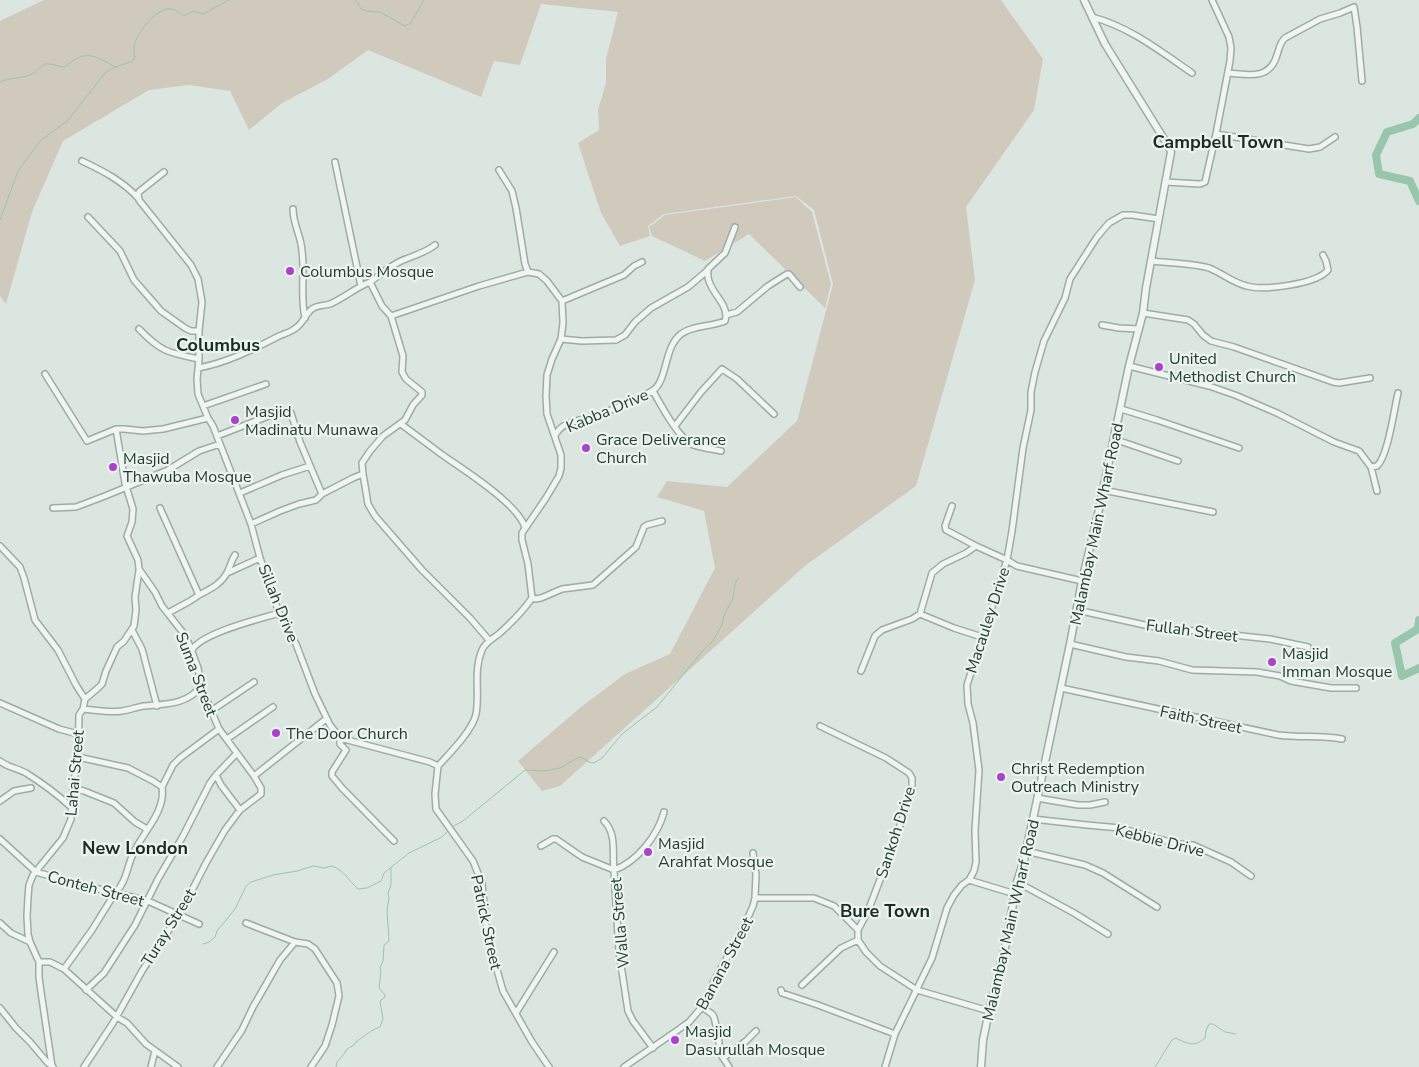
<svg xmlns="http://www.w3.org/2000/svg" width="1419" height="1067" viewBox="0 0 1419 1067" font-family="'Nunito Sans',sans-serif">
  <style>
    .green { fill: #d0cabd }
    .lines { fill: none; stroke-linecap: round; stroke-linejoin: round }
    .stream { stroke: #97c6ac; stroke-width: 1 }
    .river { stroke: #97c6ac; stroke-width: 8 }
    .minor-casing { stroke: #9eaca6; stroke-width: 8 }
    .tertiary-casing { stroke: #9eaca6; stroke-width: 9 }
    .minor { stroke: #eff5f2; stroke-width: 5 }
    .tertiary { stroke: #eff5f2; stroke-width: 6 }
    .poi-dot { fill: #ac41cb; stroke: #ebf4f0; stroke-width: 2 }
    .labels { text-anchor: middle; stroke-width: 4.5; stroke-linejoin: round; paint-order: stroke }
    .poi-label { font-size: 16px; fill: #263c32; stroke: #ebf4f0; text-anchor: start }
    .street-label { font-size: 16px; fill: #263c32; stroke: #ebf4f0 }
    .neighbourhood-label { font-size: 18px; font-weight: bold; fill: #192d24; stroke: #ebf4f0 }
  </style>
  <rect width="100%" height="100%" fill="#dce6e1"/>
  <path class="green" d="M44,0H1001L1043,59L1034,110L966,207L975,280L916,486L806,565L560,786L542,791L518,761L581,707L625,674L670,654L715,568L704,511L657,497L667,481L727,487L797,421L833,284L814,210L796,196L664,214L648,226L650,236L620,246L601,213L578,143L599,130L598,110L606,83V59L618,12L541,4L520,65L494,61L481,97L368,50L328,79L282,103L249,130L230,91L189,85L149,90L63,141L32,212L6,304L0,296V21Z
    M796,197L812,212L831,284L825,308L749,234L705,261L652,236L649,227L665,215Z"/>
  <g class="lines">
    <path class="stream" d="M355,0L358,3L361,9L367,11L380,12L405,26L411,23L424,0
      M0,82C10,77 22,79 32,74C37,72 40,66 45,64C52,63 58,67 65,67C86,48 94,56 116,67L133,61C136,56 133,52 134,46C137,33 157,6 172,9C183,12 178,20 193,11L203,14L229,0
      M0,220L18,171L40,141L67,121L106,72L116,67
      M452,827L463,821L525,770L545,771L560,768L579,757L583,758L589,762L594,763L602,758L622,734L657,707L704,649L712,642L721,627L725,613L733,598L735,584L738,578
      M203,944L209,942L215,937L217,931L235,909L246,886L251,882L273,875L297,871L313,866L324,868L332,866C345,871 348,880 358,889L367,888L381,881L384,873L409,853L442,837L448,831
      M336,1067L337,1062L344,1054L347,1049L354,1045L356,1042L371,1031L380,1027L383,1019L380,1002L381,1000L385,997V995L379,988L381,971L380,968L383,961L384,945L389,941L387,910L389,898L388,893L391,885V868
      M1155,1067L1172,1040L1176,1038C1187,1044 1195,1047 1205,1038L1206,1030L1209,1024H1213L1225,1032L1236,1034"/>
    <path class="river" d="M1419,118L1413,124L1387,132L1376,155L1379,174L1410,181L1419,201
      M1419,620L1418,629L1395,643L1402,676L1419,668"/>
    <defs>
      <path id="minor" d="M1212,0L1229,37L1231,48L1230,61L1216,134
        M1092,17C1130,27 1160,51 1192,73
        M1228,73C1248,75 1270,80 1277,55C1279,49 1280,42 1285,38L1320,19L1340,13L1354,7L1357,27L1362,81
        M82,161C103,171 123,181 139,199
        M335,162L361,286
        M499,170L512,191L516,208L525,264L528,272
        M164,172L140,191L138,194L139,200L191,265L198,279L202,302L199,331V359L197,379L198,394L208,418L213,426L251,524L260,558L279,613L287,629L296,644L315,694L330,725L340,738L430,762L438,766
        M1165,182L1200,184L1205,182L1216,134L1309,149L1320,147L1335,137
        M293,209C293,225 301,235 302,251C305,274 300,295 305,318
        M88,217L120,251L134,280L161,311L185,328L191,331H199
        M1151,261C1169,263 1192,263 1209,268C1222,273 1233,283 1247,286C1264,291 1317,284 1328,270L1326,261L1323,255
        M370,282C380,275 390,266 401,261C412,256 425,253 435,245
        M562,301L624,275L634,266L642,262
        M1143,313L1188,320L1194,324L1203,335L1211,341L1234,347L1333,382L1339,383L1370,378
        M726,315L737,312L768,286L787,274H789L800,287
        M1102,325L1119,328L1139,329
        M139,329C161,352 169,353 199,359
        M561,339L582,341L616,340L625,335L635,322L651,308L688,287L708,270
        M1129,366L1209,386L1235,395L1277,413L1334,442L1359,451L1371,467L1377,491
        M198,368C226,363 252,350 277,337C283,334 292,332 297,327C304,322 305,314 312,309C317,305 323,306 330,304C344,298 355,288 370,282L382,306L391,316L479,286L528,272L539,274L547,281L562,301L563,323L561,339L552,359L547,375L546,396L547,414L561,455V468L559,476L546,498L522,533V540L528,564L532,598C523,611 512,622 501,632C495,638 486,641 482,650C473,671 480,693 476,714C473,730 449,754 438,766
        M45,374L87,441L116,429H124L143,431L163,429L208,418
        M653,391C661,405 678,438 693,445C702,448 712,449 721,451
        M203,406L266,384
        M1121,409L1157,420L1239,448
        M401,424C414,434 428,444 441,454C461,468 520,505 525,528
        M675,426L701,392L722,369L737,379L774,414
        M217,436L279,412L289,411L291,413L300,442L322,494
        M555,436C562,420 581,421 595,416C614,409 635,401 652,391C668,382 663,348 681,334C693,325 711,327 725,321C730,306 713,295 709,281C707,277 708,273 708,269L725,253L735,227
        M1114,439L1178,461
        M1371,467L1377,466C1388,456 1394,410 1398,393
        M363,474L368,504L375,516L422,570L470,618L489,640
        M1103,490L1213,512
        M240,493L282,475L310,466
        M952,506L945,526L946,530L976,546
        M53,508L76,507L105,496L168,470L199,451L220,444
        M160,508L199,595L190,601L168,613
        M251,524L280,511L299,504L316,500L322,494L353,478L363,474L362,463L370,451L383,436L405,420L413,405L422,395V392L406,379L402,372L403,356L391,316
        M0,546L20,567L24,578L35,620L58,650L76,685L85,699
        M227,573L260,558
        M199,595C210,589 220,585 227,573C230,567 231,561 235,555
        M532,598L536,599L541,598L562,589L593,585L636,547L644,527L647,525L662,521
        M1077,610L1149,626L1270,639L1308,647
        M920,614L954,628L982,637
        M132,630L142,649L157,706
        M1070,644L1126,657L1159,661L1192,670L1257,672L1280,676L1291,681L1331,688H1356
        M192,650C201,633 260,619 279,613
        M861,671L875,636L882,630L912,619L920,614L932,573L943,564L966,553L976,546L1007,560L1017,566L1082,581
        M1061,688L1278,735C1300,738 1321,735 1342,739
        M0,703L59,729L78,734
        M83,709L85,699L98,688L102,684L106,671L117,647L124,641L134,626L136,610L135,597L139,570
        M211,711L254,682
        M820,726L886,758L909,773L912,778V785L906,808L891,851L868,911L858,930V940L866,952L880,966L917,990L989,1011
        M340,738V744L346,750L332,772V776L342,788L394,841
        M227,739L273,707
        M78,757L128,768L153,781L162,787
        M0,761C7,767 17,768 26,773C42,783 57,794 71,807
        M438,766L435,794L436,809L473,861L482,883L487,935L503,991L532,1042L549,1067
        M216,775L221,785L240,810
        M254,776L326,719
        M162,787L173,765L180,758L219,729
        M73,788L84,791L114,803L135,822L147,829
        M1037,798L1078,805H1090L1105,802
        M0,801L14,791L31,788
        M1033,819L1087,825L1120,828L1177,844L1193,845L1231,862L1251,876
        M0,839L36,872L82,885L148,901L199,924
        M541,846L553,839H556L582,857L614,870C612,853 617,834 604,821
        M1026,851L1085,865L1103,873L1157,907
        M969,880L1015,894
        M1017,882L1074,913L1108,934
        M755,898H814L834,906L858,930
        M0,923L11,933L30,942
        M246,923L295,942L308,944L315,949L337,983L339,996L332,1025L325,1046L311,1067
        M39,962H50L64,969L117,1017L127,1023L146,1044L178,1067
        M64,969L92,930L115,893C126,883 127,867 133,854C142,833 166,812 162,787
        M802,985L841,948L858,940
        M86,990L104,973L135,925L158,879L183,836L210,783L216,775L237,753
        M781,990L782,993L818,1005L895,1034
        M702,1007L712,1014L714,1017L718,1034L720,1053L729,1067
        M0,1008L16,1028L30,1042L47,1062L53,1067
        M516,1013L554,952
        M653,1048L633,1021L628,1011L619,952L614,870C637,862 658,835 664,812
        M723,1058L746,1041L756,1031
        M52,1066L41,992L39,977V962L30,942L28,934L27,916L28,897L29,885L33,875L63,838L71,819L73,788L78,757L79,715L83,709C96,710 109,713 122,711C129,710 137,707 144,706C164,704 188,705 201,686
        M84,1067L113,1023L142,971L167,933L189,896L206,863L225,830L240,810L261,794V788L254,776L219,729L201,686L198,668L189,644L184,634L162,606L155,592L139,569L138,560L127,536L132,522L133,509L125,483L116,429
        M151,1067L155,1051
        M217,1067L242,1030L253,1007L280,960L295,942
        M624,1067L675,1032L689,1022L702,1007L715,979L742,931L753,906L755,898L756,874L753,853
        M885,1067L895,1034L932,958L947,908L954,895L962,885L969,880L974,871L976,862L975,830L979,770L973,723L968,704L967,685L1007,560L1012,531L1023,448L1031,410V392L1035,372L1044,341L1065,298L1070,279L1097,237L1109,223L1123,215H1132L1159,219"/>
      <path id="tertiary" d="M981,1067L983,1040L989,1011L1006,943L1017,882L1024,860L1033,819L1070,644L1082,581L1098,514L1129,366L1143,313L1146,288L1171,152L1169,147L1105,44L1084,0"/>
    </defs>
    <use href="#minor" class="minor-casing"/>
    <use href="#tertiary" class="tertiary-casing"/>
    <use href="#minor" class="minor"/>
    <use href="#tertiary" class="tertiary"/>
  </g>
  <g class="poi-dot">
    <circle cx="290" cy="271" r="5"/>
    <circle cx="1159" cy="367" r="5"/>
    <circle cx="235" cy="420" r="5"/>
    <circle cx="586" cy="448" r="5"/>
    <circle cx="113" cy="467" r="5"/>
    <circle cx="1272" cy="662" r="5"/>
    <circle cx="276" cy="733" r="5"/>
    <circle cx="1001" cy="777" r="5"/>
    <circle cx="648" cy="852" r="5"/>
    <circle cx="675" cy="1040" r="5"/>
  </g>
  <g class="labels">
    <g class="poi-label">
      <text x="300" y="277">Columbus Mosque</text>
      <text x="1169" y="364">United<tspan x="1169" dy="18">Methodist Church</tspan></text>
      <text x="245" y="417">Masjid<tspan x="245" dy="18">Madinatu Munawa</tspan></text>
      <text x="596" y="445">Grace Deliverance<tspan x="596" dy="18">Church</tspan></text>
      <text x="123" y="464">Masjid<tspan x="123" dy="18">Thawuba Mosque</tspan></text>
      <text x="1282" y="659">Masjid<tspan x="1282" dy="18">Imman Mosque</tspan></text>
      <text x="286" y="739">The Door Church</text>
      <text x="1011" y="774">Christ Redemption<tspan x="1011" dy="18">Outreach Ministry</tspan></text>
      <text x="658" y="849">Masjid<tspan x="658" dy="18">Arahfat Mosque</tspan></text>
      <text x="685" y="1037">Masjid<tspan x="685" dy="18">Dasurullah Mosque</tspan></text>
    </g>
    <g class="street-label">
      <text transform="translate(607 410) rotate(-23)" y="6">Kabba Drive</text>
      <text transform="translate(1096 524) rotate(-78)" y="6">Malambay Main Wharf Road</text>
      <text transform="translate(279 603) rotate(68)" y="6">Sillah Drive</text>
      <text transform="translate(987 620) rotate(-72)" y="6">Macauley Drive</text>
      <text transform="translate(1192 630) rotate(7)" y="6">Fullah Street</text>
      <text transform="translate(197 674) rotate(69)" y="6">Suma Street</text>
      <text transform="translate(1201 719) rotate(12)" y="6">Faith Street</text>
      <text transform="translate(74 773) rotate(-85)" y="6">Lahai Street</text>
      <text transform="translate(895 832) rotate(-72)" y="6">Sankoh Drive</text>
      <text transform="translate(1160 840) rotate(14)" y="6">Kebbie Drive</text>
      <text transform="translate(96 888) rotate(15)" y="6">Conteh Street</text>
      <text transform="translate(1010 920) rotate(-77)" y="6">Malambay Main Wharf Road</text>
      <text transform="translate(487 922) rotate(78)" y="6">Patrick Street</text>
      <text transform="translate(619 923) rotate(-95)" y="6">Walla Street</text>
      <text transform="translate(168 927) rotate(-58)" y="6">Turay Street</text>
      <text transform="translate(724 963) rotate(-62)" y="6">Banana Street</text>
    </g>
    <g class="neighbourhood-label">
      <text x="1218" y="148">Campbell Town</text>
      <text x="218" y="351">Columbus</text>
      <text x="135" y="854">New London</text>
      <text x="885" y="917">Bure Town</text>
    </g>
  </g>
</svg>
